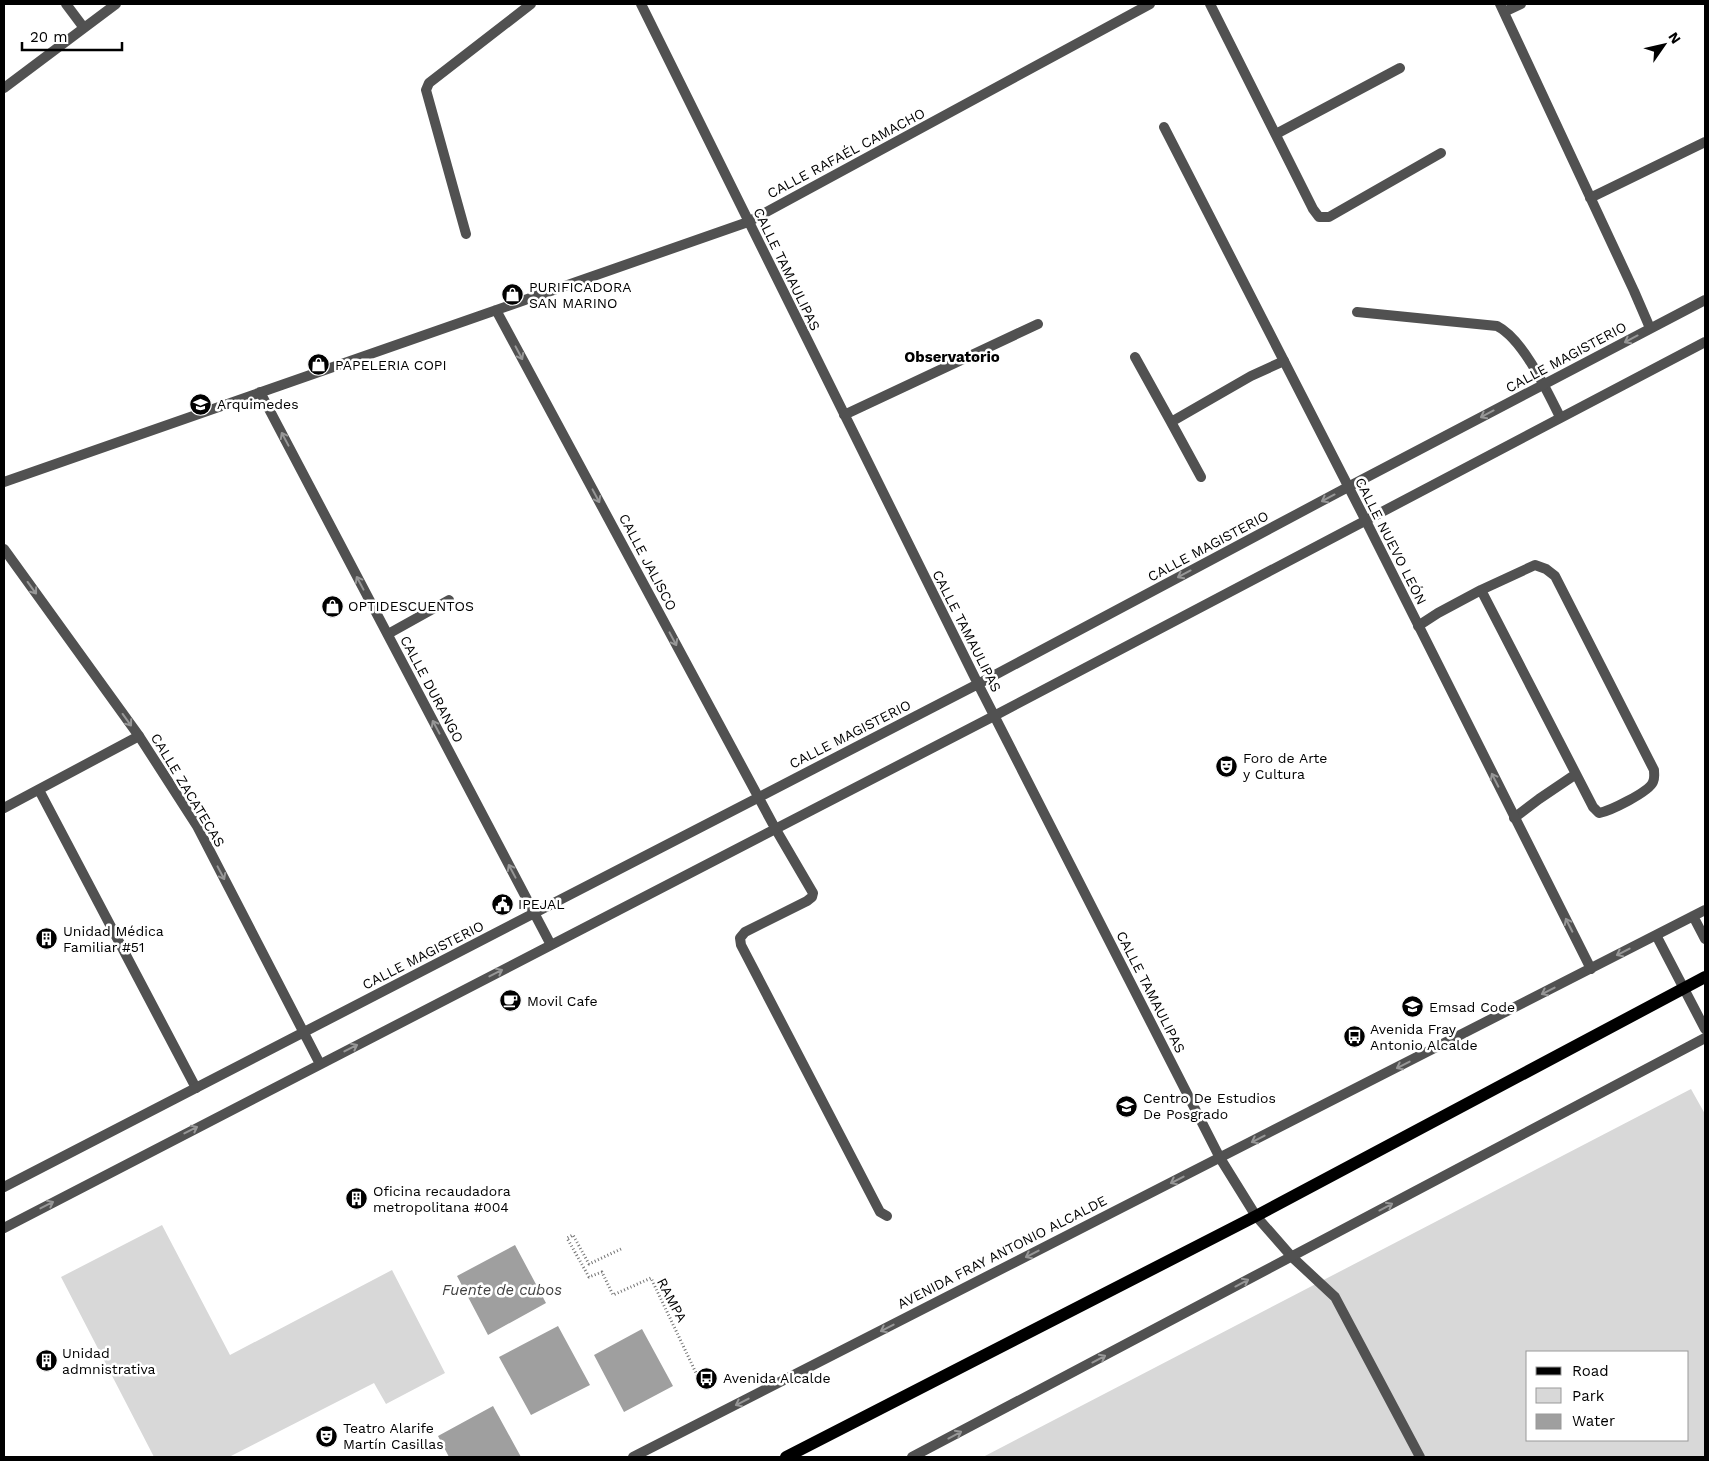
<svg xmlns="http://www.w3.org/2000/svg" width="1709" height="1461" viewBox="0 0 1709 1461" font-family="'Work Sans',sans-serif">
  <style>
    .green { fill: #d8d8d8; fill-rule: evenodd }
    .water { fill: #9f9f9f }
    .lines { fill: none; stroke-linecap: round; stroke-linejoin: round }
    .path { stroke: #737373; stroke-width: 3; stroke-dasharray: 1 2.5; stroke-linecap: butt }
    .service { stroke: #515151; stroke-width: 10 }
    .minor { stroke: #515151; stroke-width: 10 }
    .tertiary { stroke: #515151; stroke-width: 10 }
    .primary { stroke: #000; stroke-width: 12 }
    .oneway { stroke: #979797 }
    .labels { text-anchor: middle; stroke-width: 5; stroke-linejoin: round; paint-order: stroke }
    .street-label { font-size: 14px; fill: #000; stroke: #fff }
    .poi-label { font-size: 14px; fill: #000; stroke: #fff; text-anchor: start }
    .neighbourhood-label { font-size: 15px; font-weight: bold; fill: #000; stroke: #fff }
    .water-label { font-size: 15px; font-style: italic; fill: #404040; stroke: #fff }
  </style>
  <rect width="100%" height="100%" fill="#fff"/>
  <path class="green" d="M1691,1089L1705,1114V1457H983ZM1528,1352H1688V1440H1528Z
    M162,1225L230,1355L392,1270L445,1373L386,1404L374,1383L229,1457H154L61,1277Z"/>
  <path class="water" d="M515,1245L546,1303L488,1335L457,1276Z
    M558,1326L590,1385L531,1415L499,1357Z
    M642,1329L673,1386L624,1412L594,1355Z
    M493,1406L521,1457H449L438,1436Z"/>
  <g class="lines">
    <path class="path" d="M621,1249L589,1264L573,1235L567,1238L589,1277L602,1272L613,1295L651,1278L697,1375"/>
    <path class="service" d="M466,234L426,90L429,83L531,4
      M1357,312L1497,326C1523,339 1547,391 1560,417
      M1135,357L1171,422L1251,376L1284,361
      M1171,422L1201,477
      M1481,590L1535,565L1546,569L1555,576L1654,770C1654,774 1655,778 1653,782C1649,792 1610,811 1599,813L1593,807L1576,774
      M1418,626L1438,613L1481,590L1576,774L1539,799L1514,818
      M388,634L449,600
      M39,790L196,1088
      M4,808L139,736
      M775,828L813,893L812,897L807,901L745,932L740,938L741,945L880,1212L887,1216
      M1292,1257L1335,1297L1420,1457"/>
    <path class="minor" d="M66,4L84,28
      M641,4L978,684L1220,1158L1256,1216L1292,1257
      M1210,4L1313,209L1319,217H1329L1441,153
      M1500,4L1634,291L1650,328
      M1504,12L1521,4
      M4,88L116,4
      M1164,127L1366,521L1591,969
      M1276,134L1400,68
      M1590,198L1705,142
      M496,310L775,828
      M260,392L551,945
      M844,415L1038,324
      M4,482L748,222L1150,4
      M4,549L139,736L197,826L320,1064
      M4,1187L978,684L1348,487L1705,300
      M4,1228L994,716L1705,342"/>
    <path class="tertiary" d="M1693,916L1705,939
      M1656,935L1705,1029
      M633,1457L1705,910
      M912,1457L1705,1038"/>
    <path class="primary" d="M786,1457L1256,1216L1705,977"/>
  </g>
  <defs><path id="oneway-shaft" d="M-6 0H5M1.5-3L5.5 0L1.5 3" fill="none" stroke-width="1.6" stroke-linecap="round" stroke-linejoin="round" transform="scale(1.25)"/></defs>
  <g class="oneway">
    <use href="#oneway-shaft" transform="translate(1631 339) rotate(152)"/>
    <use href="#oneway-shaft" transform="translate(519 353) rotate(62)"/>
    <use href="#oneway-shaft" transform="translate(1487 414) rotate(152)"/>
    <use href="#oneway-shaft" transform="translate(285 439) rotate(-118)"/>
    <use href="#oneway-shaft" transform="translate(596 496) rotate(62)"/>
    <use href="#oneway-shaft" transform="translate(1328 498) rotate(152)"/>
    <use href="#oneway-shaft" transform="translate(1184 574) rotate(152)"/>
    <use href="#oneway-shaft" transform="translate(360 583) rotate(-118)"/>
    <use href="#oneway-shaft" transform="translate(32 588) rotate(54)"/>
    <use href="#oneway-shaft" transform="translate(673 639) rotate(62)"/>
    <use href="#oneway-shaft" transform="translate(127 720) rotate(54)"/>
    <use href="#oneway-shaft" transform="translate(436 727) rotate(-118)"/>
    <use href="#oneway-shaft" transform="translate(1495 780) rotate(-117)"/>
    <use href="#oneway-shaft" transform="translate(512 871) rotate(-118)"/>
    <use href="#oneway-shaft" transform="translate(221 873) rotate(62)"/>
    <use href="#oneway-shaft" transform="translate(1569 925) rotate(-117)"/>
    <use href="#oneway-shaft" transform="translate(1623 952) rotate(153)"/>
    <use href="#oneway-shaft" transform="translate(496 973) rotate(-27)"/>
    <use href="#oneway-shaft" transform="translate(1548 991) rotate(153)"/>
    <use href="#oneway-shaft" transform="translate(351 1048) rotate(-27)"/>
    <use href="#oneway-shaft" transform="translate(1403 1065) rotate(153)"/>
    <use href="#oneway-shaft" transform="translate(191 1130) rotate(-27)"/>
    <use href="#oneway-shaft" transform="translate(1258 1139) rotate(153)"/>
    <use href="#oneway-shaft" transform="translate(1177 1180) rotate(153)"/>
    <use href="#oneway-shaft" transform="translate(47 1205) rotate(-27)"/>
    <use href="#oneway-shaft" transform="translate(1386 1207) rotate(-28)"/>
    <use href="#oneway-shaft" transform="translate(1032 1254) rotate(153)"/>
    <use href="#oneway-shaft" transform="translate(1242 1283) rotate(-28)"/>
    <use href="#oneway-shaft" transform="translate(887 1328) rotate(153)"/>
    <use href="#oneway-shaft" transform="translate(1099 1359) rotate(-28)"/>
    <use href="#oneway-shaft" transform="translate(742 1402) rotate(153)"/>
    <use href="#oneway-shaft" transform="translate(955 1435) rotate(-28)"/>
  </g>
  <defs>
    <symbol id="shop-disc" viewBox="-11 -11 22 22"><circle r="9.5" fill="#000" stroke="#fff"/><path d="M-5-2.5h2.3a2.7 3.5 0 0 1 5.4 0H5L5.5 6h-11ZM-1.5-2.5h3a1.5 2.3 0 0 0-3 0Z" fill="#fff"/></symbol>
    <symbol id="school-disc" viewBox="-11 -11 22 22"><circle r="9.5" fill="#000" stroke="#fff"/><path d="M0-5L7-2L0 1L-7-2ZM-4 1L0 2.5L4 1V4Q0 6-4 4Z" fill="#fff"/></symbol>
    <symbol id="theatre-disc" viewBox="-11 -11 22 22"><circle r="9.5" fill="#000" stroke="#fff"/><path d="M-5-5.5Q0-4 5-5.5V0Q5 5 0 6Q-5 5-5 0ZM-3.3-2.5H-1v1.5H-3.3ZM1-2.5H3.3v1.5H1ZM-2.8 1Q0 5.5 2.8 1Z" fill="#fff"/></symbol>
    <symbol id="civic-disc" viewBox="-11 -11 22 22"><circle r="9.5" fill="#000" stroke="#fff"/><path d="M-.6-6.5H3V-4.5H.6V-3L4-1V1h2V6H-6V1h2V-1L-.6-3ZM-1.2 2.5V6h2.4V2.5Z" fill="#fff"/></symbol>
    <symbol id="building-disc" viewBox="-11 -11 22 22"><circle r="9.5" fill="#000" stroke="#fff"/><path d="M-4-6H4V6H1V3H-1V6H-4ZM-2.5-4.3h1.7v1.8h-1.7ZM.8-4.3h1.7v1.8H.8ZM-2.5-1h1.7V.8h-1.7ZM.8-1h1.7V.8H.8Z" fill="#fff"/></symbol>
    <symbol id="cafe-disc" viewBox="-11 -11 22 22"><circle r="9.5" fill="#000" stroke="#fff"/><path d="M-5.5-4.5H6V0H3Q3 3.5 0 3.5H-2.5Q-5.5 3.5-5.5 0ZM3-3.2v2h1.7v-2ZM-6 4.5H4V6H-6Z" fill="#fff"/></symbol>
    <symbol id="university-disc" viewBox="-11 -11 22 22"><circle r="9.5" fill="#000" stroke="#fff"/><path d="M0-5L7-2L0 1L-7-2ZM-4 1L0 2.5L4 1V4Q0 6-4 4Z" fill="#fff"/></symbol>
    <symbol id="bus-disc" viewBox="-11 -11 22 22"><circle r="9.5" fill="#000" stroke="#fff"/><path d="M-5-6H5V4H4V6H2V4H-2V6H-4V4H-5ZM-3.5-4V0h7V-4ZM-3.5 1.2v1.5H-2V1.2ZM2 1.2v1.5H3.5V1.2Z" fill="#fff"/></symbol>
  </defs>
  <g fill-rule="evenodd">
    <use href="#shop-disc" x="500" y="282" width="25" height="25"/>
    <use href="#shop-disc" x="306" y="352" width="25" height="25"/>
    <use href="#school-disc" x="188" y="392" width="25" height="25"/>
    <use href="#shop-disc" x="320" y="594" width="25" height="25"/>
    <use href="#theatre-disc" x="1214" y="754" width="25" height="25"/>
    <use href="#civic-disc" x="490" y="892" width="25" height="25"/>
    <use href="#building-disc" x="34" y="926" width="25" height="25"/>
    <use href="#cafe-disc" x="498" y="988" width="25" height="25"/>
    <use href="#university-disc" x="1400" y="994" width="25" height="25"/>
    <use href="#bus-disc" x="1342" y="1024" width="25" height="25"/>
    <use href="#university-disc" x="1114" y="1094" width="25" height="25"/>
    <use href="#building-disc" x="344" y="1186" width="25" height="25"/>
    <use href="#building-disc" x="34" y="1348" width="25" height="25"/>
    <use href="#bus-disc" x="694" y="1366" width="25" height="25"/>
    <use href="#theatre-disc" x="314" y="1424" width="25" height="25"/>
  </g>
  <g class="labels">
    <g class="street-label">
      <text transform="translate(846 153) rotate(-28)" y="5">CALLE RAFAÉL CAMACHO</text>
      <text transform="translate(787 269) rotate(64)" y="5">CALLE TAMAULIPAS</text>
      <text transform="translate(1566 357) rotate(-28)" y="5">CALLE MAGISTERIO</text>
      <text transform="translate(1391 541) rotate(63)" y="5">CALLE NUEVO LEÓN</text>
      <text transform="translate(1208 546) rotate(-28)" y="5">CALLE MAGISTERIO</text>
      <text transform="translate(648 562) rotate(62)" y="5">CALLE JALISCO</text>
      <text transform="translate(967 631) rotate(63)" y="5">CALLE TAMAULIPAS</text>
      <text transform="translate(432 689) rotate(62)" y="5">CALLE DURANGO</text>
      <text transform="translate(850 734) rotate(-27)" y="5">CALLE MAGISTERIO</text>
      <text transform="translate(188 790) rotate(59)" y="5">CALLE ZACATECAS</text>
      <text transform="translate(423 955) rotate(-27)" y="5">CALLE MAGISTERIO</text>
      <text transform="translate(1151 992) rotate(63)" y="5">CALLE TAMAULIPAS</text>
      <text transform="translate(1002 1252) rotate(-27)" y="5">AVENIDA FRAY ANTONIO ALCALDE</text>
      <text transform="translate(672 1300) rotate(62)" y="5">RAMPA</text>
    </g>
    <g class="poi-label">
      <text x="529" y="292">PURIFICADORA<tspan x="529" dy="16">SAN MARINO</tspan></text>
      <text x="335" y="370">PAPELERIA COPI</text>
      <text x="217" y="409">Arquimedes</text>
      <text x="348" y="611">OPTIDESCUENTOS</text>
      <text x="1243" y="763">Foro de Arte<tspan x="1243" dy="16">y Cultura</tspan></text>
      <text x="518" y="909">IPEJAL</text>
      <text x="63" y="936">Unidad Médica<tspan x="63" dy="16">Familiar #51</tspan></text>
      <text x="527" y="1006">Movil Cafe</text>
      <text x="1429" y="1012">Emsad Code</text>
      <text x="1370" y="1034">Avenida Fray<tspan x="1370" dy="16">Antonio Alcalde</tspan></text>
      <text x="1143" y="1103">Centro De Estudios<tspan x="1143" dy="16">De Posgrado</tspan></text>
      <text x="373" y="1196">Oficina recaudadora<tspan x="373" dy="16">metropolitana #004</tspan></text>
      <text x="62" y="1358">Unidad<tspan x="62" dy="16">admnistrativa</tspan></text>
      <text x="723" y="1383">Avenida Alcalde</text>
      <text x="343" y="1433">Teatro Alarife<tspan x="343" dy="16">Martín Casillas</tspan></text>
    </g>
    <g class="neighbourhood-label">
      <text x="952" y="362">Observatorio</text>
    </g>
    <g class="water-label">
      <text x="502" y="1295">Fuente de cubos</text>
    </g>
  </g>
  <rect width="1709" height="1461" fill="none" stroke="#000000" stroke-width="10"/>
  <rect x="1526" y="1351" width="162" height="90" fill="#ffffff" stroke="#999999"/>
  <rect x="1536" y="1367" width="25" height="8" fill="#000000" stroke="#999999"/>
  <text x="1572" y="1376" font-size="15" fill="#000000">Road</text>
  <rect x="1536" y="1388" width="25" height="15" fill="#d8d8d8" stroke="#999999"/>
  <text x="1572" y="1401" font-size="15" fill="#000000">Park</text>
  <rect x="1536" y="1414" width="25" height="15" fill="#9f9f9f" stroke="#999999"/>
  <text x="1572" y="1426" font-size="15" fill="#000000">Water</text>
  <g transform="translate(1664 45) rotate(56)" stroke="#ffffff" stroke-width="4" paint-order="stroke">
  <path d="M0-4L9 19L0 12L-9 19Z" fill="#000000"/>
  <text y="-8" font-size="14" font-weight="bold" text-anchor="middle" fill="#000000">N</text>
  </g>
  <path d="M22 42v8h100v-8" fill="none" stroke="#000000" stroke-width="2.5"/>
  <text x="30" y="42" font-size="15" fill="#000000" stroke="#ffffff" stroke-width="4" paint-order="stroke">20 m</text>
</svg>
